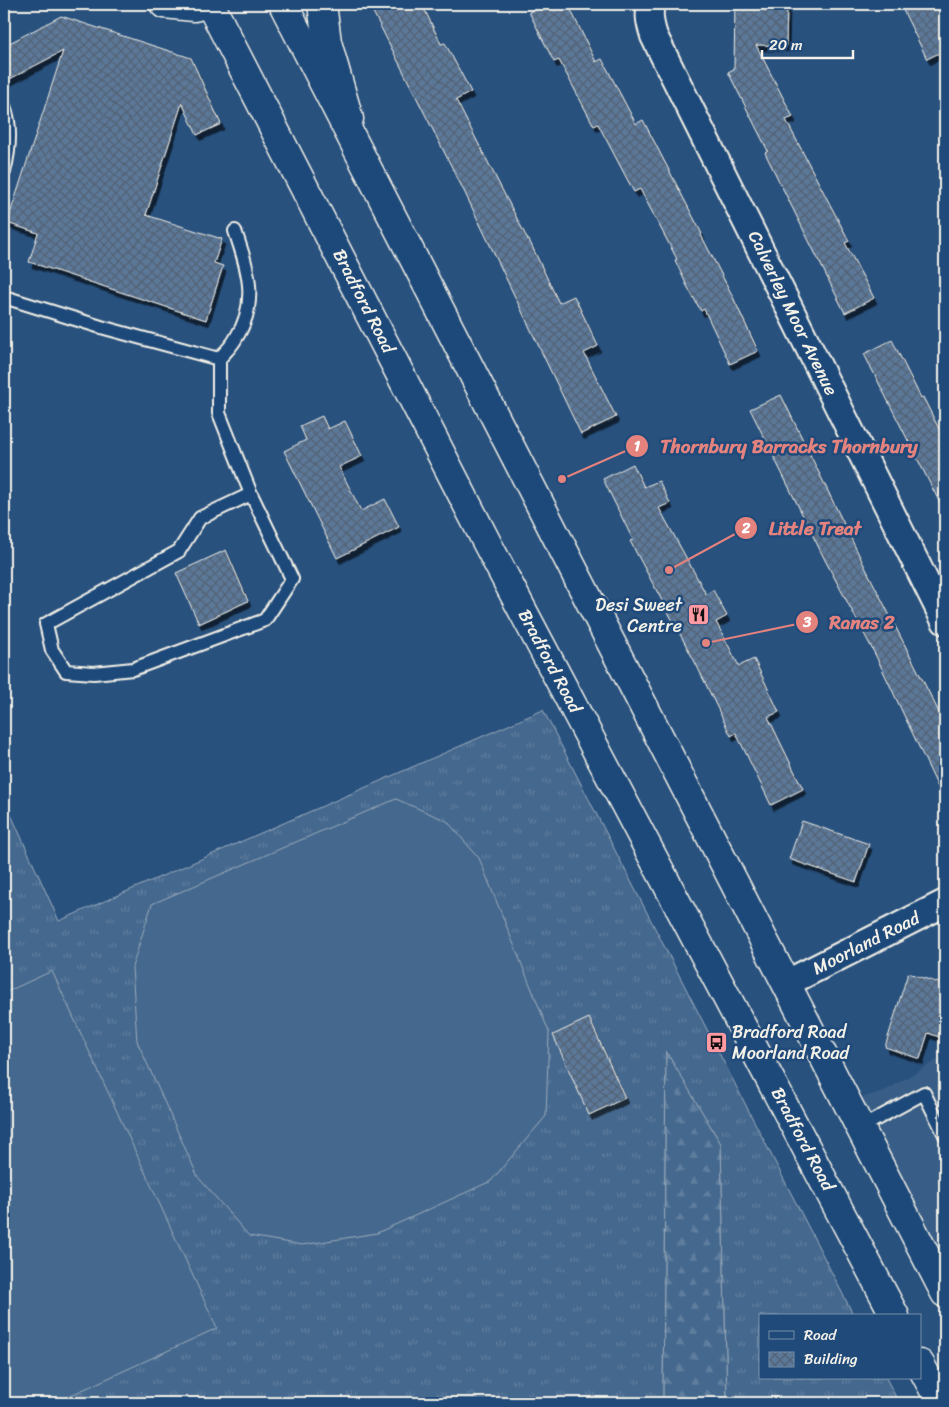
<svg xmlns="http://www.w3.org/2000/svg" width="949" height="1407" viewBox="0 0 949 1407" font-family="Sriracha,sans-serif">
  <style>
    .built { fill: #375d86 }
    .grass { fill: url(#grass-tufts); stroke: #9cacbb }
    .forest { fill: url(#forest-firs); stroke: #9cacbb }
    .pitch { fill: #45688e; stroke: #9cacbb }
    .building { fill: url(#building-cross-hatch); stroke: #f4f1e8; filter: url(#shadow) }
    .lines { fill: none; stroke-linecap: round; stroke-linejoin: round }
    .lane-casing { stroke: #f4f1e8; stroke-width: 16 }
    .street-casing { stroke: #f4f1e8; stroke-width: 30 }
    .secondary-casing { stroke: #f4f1e8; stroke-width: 31 }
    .highway-casing { stroke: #f4f1e8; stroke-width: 31 }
    .lane { stroke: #1f4a7a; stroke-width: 12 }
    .street { stroke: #1f4a7a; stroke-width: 26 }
    .secondary { stroke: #1f4a7a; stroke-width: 28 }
    .highway { stroke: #1f4a7a; stroke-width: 28 }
    .labels { text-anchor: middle; stroke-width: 5; stroke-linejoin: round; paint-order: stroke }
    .street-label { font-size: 18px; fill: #f4f1e8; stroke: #1f4a7a }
    .poi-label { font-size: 18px; fill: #f4f1e8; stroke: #1f4a7a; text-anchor: end }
    .leader { fill: none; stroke: #e4827e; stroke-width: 2 }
    .callout-dot { fill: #e4827e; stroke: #1f4a7a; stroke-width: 2 }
    .mark-label { font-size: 15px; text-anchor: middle; font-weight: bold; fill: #fff }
    .callout-label { font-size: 19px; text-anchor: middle; font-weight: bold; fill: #e4827e; stroke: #1f4a7a; stroke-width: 5; stroke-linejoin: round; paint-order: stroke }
  </style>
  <defs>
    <pattern id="grass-tufts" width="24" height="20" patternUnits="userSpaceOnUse" patternTransform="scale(1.25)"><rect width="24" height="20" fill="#45688e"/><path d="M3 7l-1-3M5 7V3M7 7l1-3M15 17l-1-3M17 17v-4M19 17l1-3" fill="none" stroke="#607e9e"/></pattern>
    <pattern id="forest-firs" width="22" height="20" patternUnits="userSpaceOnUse" patternTransform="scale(1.25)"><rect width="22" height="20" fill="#45688e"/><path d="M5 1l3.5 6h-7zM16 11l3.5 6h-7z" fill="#607e9e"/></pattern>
    <pattern id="building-cross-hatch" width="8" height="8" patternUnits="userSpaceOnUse" patternTransform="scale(1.25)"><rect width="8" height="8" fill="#5b7899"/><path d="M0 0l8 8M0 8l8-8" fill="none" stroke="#536274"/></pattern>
    <filter id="shadow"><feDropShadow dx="3" dy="5.5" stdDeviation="0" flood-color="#0009"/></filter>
  </defs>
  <rect width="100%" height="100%" fill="#28517e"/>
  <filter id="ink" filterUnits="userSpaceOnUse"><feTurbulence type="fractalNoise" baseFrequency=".02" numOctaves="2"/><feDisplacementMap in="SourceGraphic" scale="10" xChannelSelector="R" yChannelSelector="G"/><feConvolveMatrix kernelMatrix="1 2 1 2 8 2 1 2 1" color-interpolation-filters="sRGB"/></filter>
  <g filter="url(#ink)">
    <path class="built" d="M945,1055V1293L847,1103L886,1090Z"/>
    <path class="grass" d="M543,710L854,1316H760V1378H886L899,1403H727L721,1144L666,1052L663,1403H4V799L59,921Z"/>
    <path class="forest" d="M666,1051L721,1144L727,1403H663Z"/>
    <path class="pitch" d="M396,799L447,821L479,858L549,1032L546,1116L491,1181L377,1233L302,1245L249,1236L198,1177L137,1041L132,967L152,904Z
      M52,971L217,1328L54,1403H4V993Z"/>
    <path class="building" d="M369,4H422L441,44L445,43L471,92L456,100L528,240H529L559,303L574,296L598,346L584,353L616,417L581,434L464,191Z
      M545,4H568L596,62L602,59L636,124L643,120L702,234L701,235L732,295L758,351L730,364L704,309L701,311L687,286L675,260L677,259L640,189L634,192L598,124L594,126L559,60L554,62L529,12Z
      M735,4H787L786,46L756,45L793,117L786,120L849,241L845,243L874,298L845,313L765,153L768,151L728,72L734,69Z
      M900,4H945V50L927,59Z
      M61,16L191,58L221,124L197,135L182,103L146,215L222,239L214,263L223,266L206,320L29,262L38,233L7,223L63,51L4,82V46Z
      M892,340L921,398L923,397L945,441V513L864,354Z
      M781,395L862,561L945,724V802L876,656L825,560L750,409Z
      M322,416L328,429L345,421L362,456L339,467L361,511L385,499L399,527L337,558L284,451L306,440L300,426Z
      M633,464L644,487L659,481L670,503L659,508L706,594L713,590L727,616L716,622L739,666L754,659L779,712L768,717L803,789L771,805L736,733L731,736L696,664L630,541L633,540L603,479Z
      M226,550L248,601L199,624L176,573Z
      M802,821L869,844L856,882L789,859Z
      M908,973L945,985V1039L928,1033L920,1059L885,1047Z
      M589,1018L625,1098L589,1115L553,1035Z"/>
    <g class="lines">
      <defs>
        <path id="lane" d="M4,106C12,126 9,152 4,172
          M4,297L101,327L219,359C225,352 232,346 236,338C259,302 248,269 235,231
          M219,359V413L251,494L292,579L265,620L133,669L94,673L66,671L52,650L46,624L179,551L200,518L251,494
          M860,1128L924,1093L945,1135"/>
        <path id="street" d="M652,4C647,14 651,26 654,36L945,621
          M787,983L945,903"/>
        <path id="secondary" d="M322,4L327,42L349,119"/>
        <path id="highway" d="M164,4L194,7L205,4
          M210,4L487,543L895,1316
          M283,4L945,1293
          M920,1364L941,1403"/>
      </defs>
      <use href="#lane" class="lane-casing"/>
      <use href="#street" class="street-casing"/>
      <use href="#secondary" class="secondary-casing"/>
      <use href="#highway" class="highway-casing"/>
      <use href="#lane" class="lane"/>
      <use href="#street" class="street"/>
      <use href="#secondary" class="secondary"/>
      <use href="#highway" class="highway"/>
    </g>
  </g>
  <defs>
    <symbol id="restaurant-square" viewBox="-11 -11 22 22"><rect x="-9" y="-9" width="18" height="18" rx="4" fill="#ff9aa2" stroke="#1f4a7a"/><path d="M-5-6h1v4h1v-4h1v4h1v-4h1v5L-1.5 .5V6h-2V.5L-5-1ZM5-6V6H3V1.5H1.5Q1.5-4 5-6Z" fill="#111"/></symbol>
    <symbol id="bus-square" viewBox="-11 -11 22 22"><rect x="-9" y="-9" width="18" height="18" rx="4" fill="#ff9aa2" stroke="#1f4a7a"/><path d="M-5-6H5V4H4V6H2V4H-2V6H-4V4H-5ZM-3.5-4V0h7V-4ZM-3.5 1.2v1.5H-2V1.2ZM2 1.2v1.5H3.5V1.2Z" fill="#111"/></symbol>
  </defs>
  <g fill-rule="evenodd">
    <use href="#restaurant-square" x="686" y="602" width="25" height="25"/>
    <use href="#bus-square" x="704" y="1030" width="25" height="25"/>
  </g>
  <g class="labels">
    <g class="street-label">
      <text transform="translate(364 301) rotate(63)" y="6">Bradford Road</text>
      <text transform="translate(793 313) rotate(64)" y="6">Calverley Moor Avenue</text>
      <text transform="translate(550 661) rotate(62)" y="6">Bradford Road</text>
      <text transform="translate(866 943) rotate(-27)" y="6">Moorland Road</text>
      <text transform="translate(803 1139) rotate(62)" y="6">Bradford Road</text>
    </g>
    <g class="poi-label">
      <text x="682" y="611">Desi Sweet<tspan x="682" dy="21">Centre</tspan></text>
      <text x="732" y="1038" text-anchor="start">Bradford Road<tspan x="732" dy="21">Moorland Road</tspan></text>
    </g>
  </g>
  <path class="leader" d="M562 479L637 446M669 570L746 528M706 643L807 622"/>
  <g class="callout-dot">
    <circle cx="562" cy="479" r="5"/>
    <circle cx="669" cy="570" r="5"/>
    <circle cx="706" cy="643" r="5"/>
    <circle cx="637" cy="446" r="12"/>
    <circle cx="746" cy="528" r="12"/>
    <circle cx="807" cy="622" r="12"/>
  </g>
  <g class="mark-label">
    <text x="637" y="451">1</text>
    <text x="746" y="533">2</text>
    <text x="807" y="627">3</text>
  </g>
  <g class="callout-label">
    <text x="789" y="453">Thornbury Barracks Thornbury</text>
    <text x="815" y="535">Little Treat</text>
    <text x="862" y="629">Ranas 2</text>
  </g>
  <rect width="949" height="1407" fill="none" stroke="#1f4a7a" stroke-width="20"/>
  <rect x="10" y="10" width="929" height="1387" fill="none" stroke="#f4f1e8" stroke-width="2" filter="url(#ink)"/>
  <rect x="759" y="1314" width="162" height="65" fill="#1f4a7a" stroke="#748da6"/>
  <rect x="769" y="1331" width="25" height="8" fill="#1f4a7a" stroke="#748da6"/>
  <text x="804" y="1340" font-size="15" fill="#f4f1e8">Road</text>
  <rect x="769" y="1352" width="25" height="15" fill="url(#building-cross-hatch)" stroke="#748da6"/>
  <text x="804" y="1364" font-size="15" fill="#f4f1e8">Building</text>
  <path d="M762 50v8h91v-8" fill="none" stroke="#f4f1e8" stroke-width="2.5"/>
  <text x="769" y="50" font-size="15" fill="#f4f1e8" stroke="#1f4a7a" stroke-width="4" paint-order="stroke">20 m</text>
</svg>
